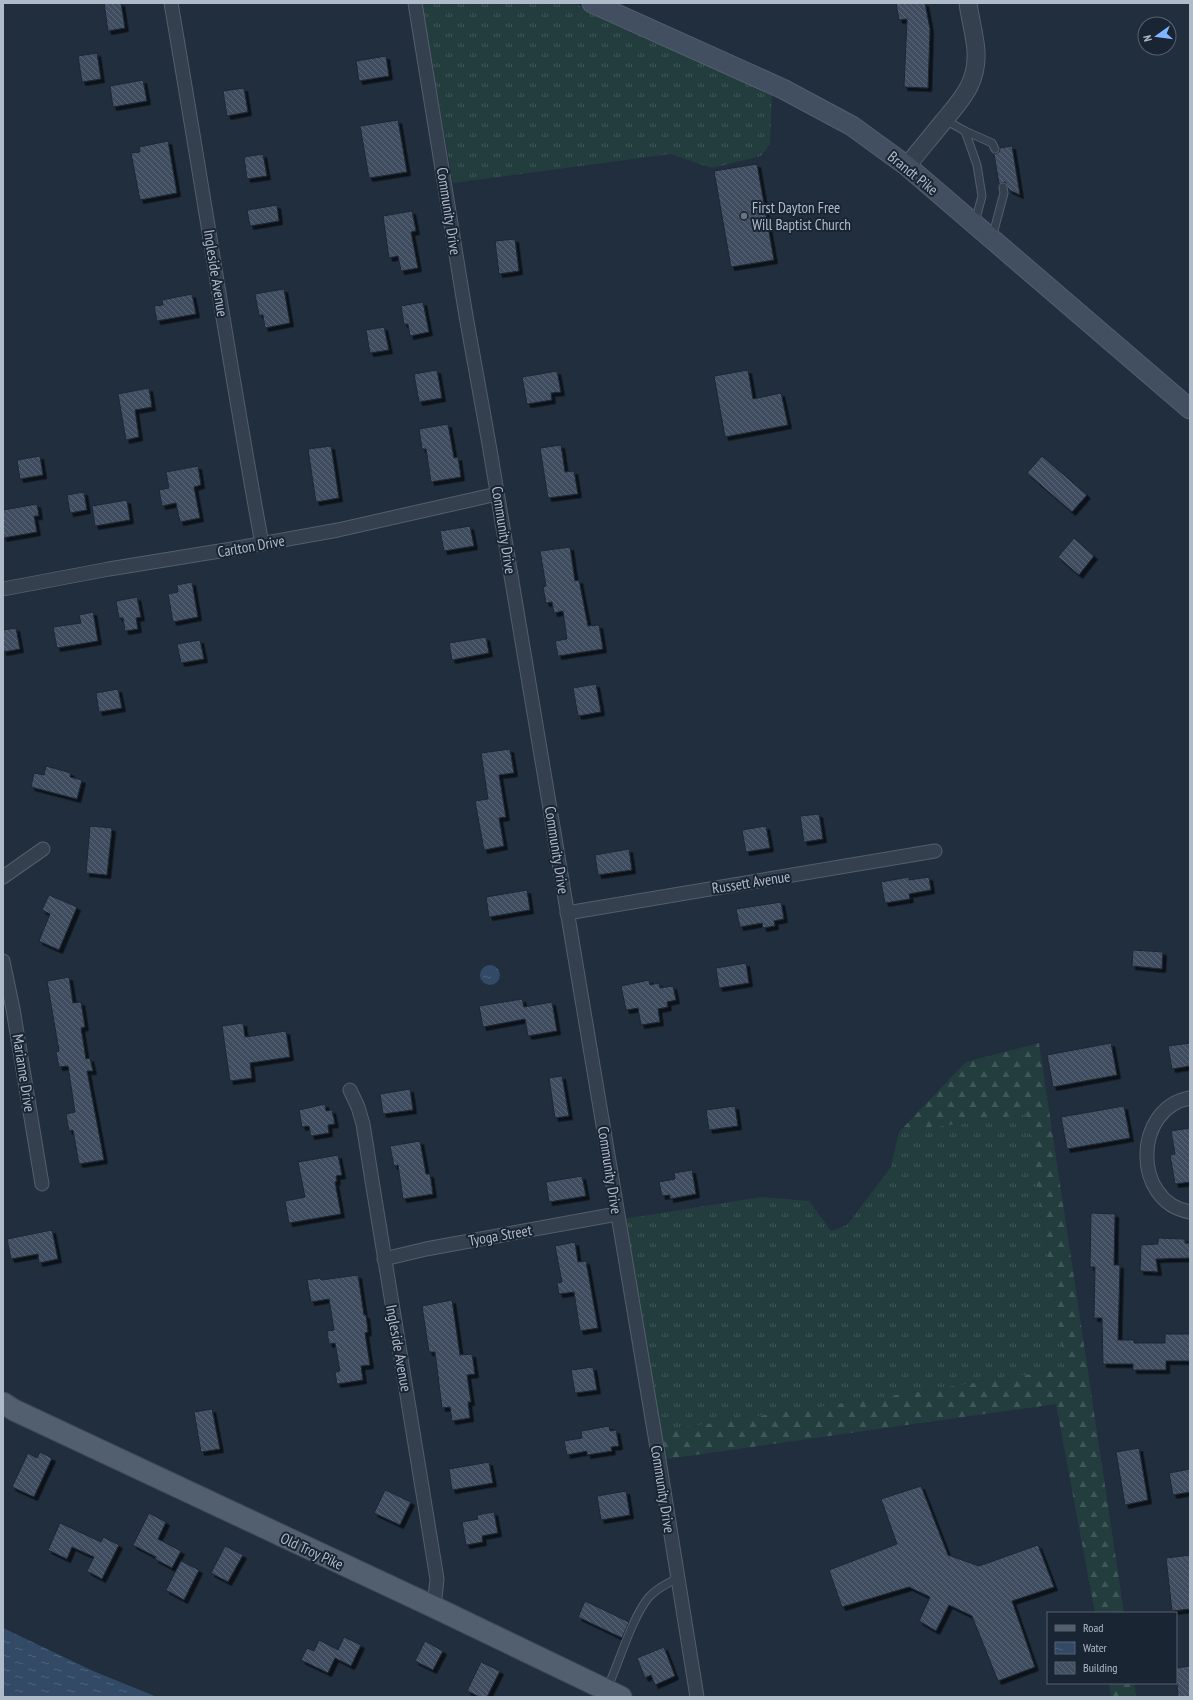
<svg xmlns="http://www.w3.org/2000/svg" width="1193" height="1700" font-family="'PT Sans Narrow',sans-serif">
	<defs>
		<pattern id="grass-tufts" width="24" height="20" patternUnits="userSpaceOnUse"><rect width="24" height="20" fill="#233d3f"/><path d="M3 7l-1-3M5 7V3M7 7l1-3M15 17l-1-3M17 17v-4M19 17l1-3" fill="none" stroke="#405759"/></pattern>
		<pattern id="forest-firs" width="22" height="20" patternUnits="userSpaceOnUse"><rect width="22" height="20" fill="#233d3f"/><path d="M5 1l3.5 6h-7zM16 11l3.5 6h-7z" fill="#405759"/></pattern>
		<pattern id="water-ripples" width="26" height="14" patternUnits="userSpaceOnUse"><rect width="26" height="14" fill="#334a67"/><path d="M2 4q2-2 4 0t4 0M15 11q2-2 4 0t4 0" fill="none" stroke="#4e627b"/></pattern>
		<pattern id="building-back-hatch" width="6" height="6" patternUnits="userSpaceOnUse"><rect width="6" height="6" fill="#3f4e60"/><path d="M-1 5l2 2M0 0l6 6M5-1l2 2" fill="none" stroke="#586675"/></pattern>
		<filter id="shadow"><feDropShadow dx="3.5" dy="3.5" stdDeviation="0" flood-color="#0009"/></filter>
	</defs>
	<rect width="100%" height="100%" fill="#212e3e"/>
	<g fill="url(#grass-tufts)">
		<polygon points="422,3 573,3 772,91 770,144 761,156 712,168 670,154 453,183"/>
		<polygon points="1026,1114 1065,1369 654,1432 618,1220 761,1197 809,1201 831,1231 847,1225 891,1167 899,1132"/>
	</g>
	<g fill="url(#forest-firs)">
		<polygon points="1039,1043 1124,1613 1095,1613 1056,1404 659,1460 654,1432 1065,1369 1026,1114 899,1132 966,1062"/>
		<polygon points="1109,1683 1134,1683 1136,1697 1111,1697"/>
	</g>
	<g fill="url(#water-ripples)">
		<circle cx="490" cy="975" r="10"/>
		<polygon points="3,1628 93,1671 157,1697 3,1697"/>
	</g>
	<g fill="url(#building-back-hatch)" stroke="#1c2735" filter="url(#shadow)">
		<polygon points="104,3 121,3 125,28 108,31"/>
		<polygon points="896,3 925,3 930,29 928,88 904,87 907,19 899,20"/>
		<polygon points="97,53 101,79 82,82 78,56"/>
		<polygon points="386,56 389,76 359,81 356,61"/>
		<polygon points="143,80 147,101 113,107 110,86"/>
		<polygon points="244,88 248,112 227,116 223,91"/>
		<polygon points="398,120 407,172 369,178 360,126"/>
		<polygon points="168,141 177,193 140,200 131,153 140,152 139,147"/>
		<polygon points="1012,146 1020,195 1009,190 1005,182 999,184 994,154 999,152 1000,148"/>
		<polygon points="263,154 267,176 247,179 244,157"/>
		<polygon points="757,164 774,260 731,267 714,171"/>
		<polygon points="277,205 279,221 250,226 247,210"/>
		<polygon points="412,211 416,231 411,232 418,268 401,271 398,256 389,258 383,216"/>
		<polygon points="515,239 519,271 499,274 495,241"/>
		<polygon points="284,289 290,323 265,328 263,315 259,315 255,294"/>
		<polygon points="192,294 196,314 157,321 154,306 163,305 162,300"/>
		<polygon points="423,302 429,332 410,336 408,324 404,324 401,306"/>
		<polygon points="384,327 389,350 370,353 366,330"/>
		<polygon points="437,370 442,398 419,402 414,374"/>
		<polygon points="748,370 753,399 781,393 788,425 725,437 714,376"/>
		<polygon points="557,371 561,392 551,393 552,400 527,404 522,377"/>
		<polygon points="149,388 152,407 135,410 139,437 126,440 118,394"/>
		<polygon points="448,424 454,458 458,457 461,477 431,482 426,449 422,449 419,429"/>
		<polygon points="561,445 565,472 574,471 578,494 548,498 540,448"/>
		<polygon points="331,446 339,498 316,502 308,449"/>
		<polygon points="40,456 43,475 20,479 17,460"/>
		<polygon points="1042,456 1087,495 1072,512 1027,473"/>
		<polygon points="198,466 201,485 194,487 200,518 180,522 176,503 162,506 159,490 169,488 166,472"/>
		<polygon points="84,492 87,510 70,513 67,495"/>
		<polygon points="127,500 130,520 95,526 92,506"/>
		<polygon points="37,504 39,516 34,516 37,532 3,538 3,510"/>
		<polygon points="470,526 474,546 444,551 440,531"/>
		<polygon points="1074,538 1094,556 1079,575 1058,557"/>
		<polygon points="570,547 575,581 579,580 588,626 599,625 603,649 558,656 555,641 567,639 563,611 554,613 552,602 546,603 543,587 546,586 540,551"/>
		<polygon points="192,582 198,617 173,622 168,594 178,592 177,585"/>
		<polygon points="137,597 141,617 136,618 138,629 125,631 123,618 119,618 116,601"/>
		<polygon points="93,612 98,641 57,648 53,627 81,623 79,615"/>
		<polygon points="16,628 20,649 3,652 3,630"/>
		<polygon points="486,637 489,653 452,660 449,643"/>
		<polygon points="200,640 204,659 181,663 177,644"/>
		<polygon points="596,684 601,712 578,716 573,688"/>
		<polygon points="118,689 122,708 99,712 96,693"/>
		<polygon points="510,749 514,773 499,775 506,817 499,818 504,846 484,850 475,801 488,799 481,753"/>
		<polygon points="46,766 71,773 70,777 82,780 77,799 31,787 34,773 44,775"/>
		<polygon points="819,814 823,839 804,842 800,816"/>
		<polygon points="90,826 112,828 107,875 86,873"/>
		<polygon points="766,826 770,848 746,852 742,830"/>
		<polygon points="629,849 632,870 598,875 595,855"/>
		<polygon points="909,877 909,880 929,877 931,890 909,894 910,899 885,903 881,882"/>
		<polygon points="527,890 530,910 489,917 486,897"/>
		<polygon points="49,895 77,907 59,950 39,941 50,914 42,910"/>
		<polygon points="781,902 784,919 774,921 775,926 763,928 762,923 740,927 736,909"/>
		<polygon points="1133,950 1163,952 1162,969 1132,966"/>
		<polygon points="746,963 749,983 719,988 716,968"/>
		<polygon points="69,977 73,1003 81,1002 85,1027 81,1028 86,1059 90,1058 93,1071 87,1071 104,1160 79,1164 73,1130 69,1131 66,1114 75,1112 68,1066 59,1067 56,1052 59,1051 47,981"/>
		<polygon points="649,980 650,985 659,983 660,988 673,986 676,1000 667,1002 668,1007 658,1009 660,1022 641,1025 638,1008 626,1010 621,986"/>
		<polygon points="522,999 524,1007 552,1002 557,1031 528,1036 525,1019 483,1027 479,1006"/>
		<polygon points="243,1023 245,1037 286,1031 290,1057 250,1063 252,1078 230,1081 222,1026"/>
		<polygon points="1111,1043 1117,1075 1053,1087 1047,1055"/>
		<polygon points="1190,1043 1190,1066 1172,1069 1168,1046"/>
		<polygon points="562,1076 569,1116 555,1118 549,1078"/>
		<polygon points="410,1089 413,1110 383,1114 380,1094"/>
		<polygon points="325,1104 326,1111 332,1110 335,1124 328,1125 329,1133 311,1136 309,1126 302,1127 299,1110"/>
		<polygon points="735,1106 738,1126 709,1130 706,1110"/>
		<polygon points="1124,1106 1130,1138 1067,1149 1061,1117"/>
		<polygon points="1190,1128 1190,1182 1175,1184 1170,1155 1175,1154 1171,1131"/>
		<polygon points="420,1141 426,1174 430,1174 433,1194 403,1199 398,1165 394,1166 390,1146"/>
		<polygon points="338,1155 342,1175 336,1176 337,1181 335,1182 341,1214 289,1223 285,1201 305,1197 298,1162"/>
		<polygon points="692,1170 696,1194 670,1199 670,1195 662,1196 659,1182 675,1179 674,1173"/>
		<polygon points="582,1176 586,1196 549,1202 546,1182"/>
		<polygon points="1091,1213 1115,1214 1114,1265 1120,1265 1118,1340 1134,1340 1134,1343 1165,1343 1165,1334 1190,1334 1190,1361 1166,1361 1166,1370 1133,1370 1133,1364 1103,1364 1102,1318 1094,1318 1095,1267 1090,1267"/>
		<polygon points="52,1230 58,1259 39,1263 38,1254 11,1259 7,1239"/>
		<polygon points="1158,1238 1185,1239 1185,1243 1190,1243 1190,1258 1156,1259 1158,1272 1140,1271 1141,1245 1158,1244"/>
		<polygon points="575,1242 578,1262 586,1261 598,1328 580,1331 574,1292 559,1294 557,1283 562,1282 555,1246"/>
		<polygon points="358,1275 364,1315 366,1315 368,1332 365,1333 370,1365 361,1366 363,1380 337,1384 335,1372 340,1371 335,1343 329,1344 327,1331 334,1330 329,1299 311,1302 307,1280 320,1278 321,1280"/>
		<polygon points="452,1300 460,1355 472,1354 475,1374 467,1375 471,1402 468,1402 470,1418 452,1421 450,1407 442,1408 435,1352 429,1352 422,1306"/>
		<polygon points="593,1367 597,1390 575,1393 571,1370"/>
		<polygon points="212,1409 220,1449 201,1452 194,1412"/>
		<polygon points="609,1426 610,1431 616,1430 619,1446 611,1447 612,1451 587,1455 587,1451 567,1455 564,1441 582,1438 581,1431"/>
		<polygon points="1139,1448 1148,1500 1125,1505 1116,1452"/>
		<polygon points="40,1452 52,1458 34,1497 12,1487 28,1453 37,1458"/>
		<polygon points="489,1462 493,1483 452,1490 449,1469"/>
		<polygon points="1190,1469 1190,1492 1173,1495 1169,1473"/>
		<polygon points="921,1486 948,1555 979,1566 1038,1545 1054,1587 1012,1601 1035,1667 998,1681 972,1616 949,1605 936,1631 919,1621 930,1597 909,1587 842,1607 829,1570 897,1544 881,1499"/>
		<polygon points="385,1490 411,1502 400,1525 374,1513"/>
		<polygon points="626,1491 630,1515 601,1520 597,1496"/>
		<polygon points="494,1512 498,1533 482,1536 483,1542 466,1545 462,1522 478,1519 477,1515"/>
		<polygon points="149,1513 166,1522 158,1539 181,1551 172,1568 155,1559 156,1557 133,1545"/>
		<polygon points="60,1523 101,1542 103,1537 119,1545 102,1579 87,1571 94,1557 72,1547 67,1559 48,1550"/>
		<polygon points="225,1546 243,1555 228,1582 211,1573"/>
		<polygon points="1190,1555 1190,1609 1172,1611 1166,1558"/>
		<polygon points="181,1561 199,1570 184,1600 166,1590"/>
		<polygon points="585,1601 629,1622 622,1638 578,1617"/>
		<polygon points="344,1637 361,1645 351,1666 335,1658 328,1673 301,1660 307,1648 314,1651 319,1640 338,1650"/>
		<polygon points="425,1641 443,1651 433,1670 415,1661"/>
		<polygon points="664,1647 675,1676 655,1685 651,1675 645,1678 637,1658"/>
		<polygon points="481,1662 500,1671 487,1697 480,1697 467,1691"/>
		<polygon points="1190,1666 1190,1697 1178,1697 1176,1668"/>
	</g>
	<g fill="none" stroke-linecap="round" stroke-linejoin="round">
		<defs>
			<g id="service">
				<polyline points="945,120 965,131 992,143 995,149"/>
				<polyline points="965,131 977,165 982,196 975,222"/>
				<polyline points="992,238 1004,193 1003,187"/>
				<path d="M607,1689C619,1663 632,1617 649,1597C657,1588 668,1583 678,1578"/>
			</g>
			<g id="minor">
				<path d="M171,3C202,183 229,364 262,544"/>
				<polyline points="415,3 466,316 489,444 659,1460 697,1697"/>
				<polyline points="3,589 109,569 232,549 338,530 497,494"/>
				<polyline points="3,877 43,849"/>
				<polyline points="567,913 935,851"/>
				<polyline points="3,961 13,1009 42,1184"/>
				<path d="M350,1090L358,1107L363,1124C387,1276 412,1428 437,1579L434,1607"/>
				<path d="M1190,1098C1133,1108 1132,1202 1190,1212"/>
				<polyline points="384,1259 426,1249 617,1214"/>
			</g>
			<path id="tertiary" d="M907,166C918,152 930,138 942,123C960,101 978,84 976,51C975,35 970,19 968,3"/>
			<polyline id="secondary" points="592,3 783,89 852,126 907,166 1190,409"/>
			<polyline id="primary" points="3,1403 14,1410 434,1607 621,1697"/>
		</defs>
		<use href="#service" stroke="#535e6c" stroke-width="9"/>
		<use href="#minor" stroke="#535e6c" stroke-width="15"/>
		<use href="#tertiary" stroke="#535e6c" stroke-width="19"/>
		<use href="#secondary" stroke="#535e6c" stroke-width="21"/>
		<use href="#primary" stroke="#3e4957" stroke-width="23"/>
		<use href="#service" stroke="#35404e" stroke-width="7"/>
		<use href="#minor" stroke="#35404e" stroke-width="13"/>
		<use href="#tertiary" stroke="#35404e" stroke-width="17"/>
		<use href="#secondary" stroke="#424f61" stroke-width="19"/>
		<use href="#primary" stroke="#525f6e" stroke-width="21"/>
	</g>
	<circle fill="#6b7280" stroke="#1a2533" stroke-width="1.5" cx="744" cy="216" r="4"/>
	<g text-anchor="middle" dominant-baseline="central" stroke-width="4" stroke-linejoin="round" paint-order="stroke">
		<g font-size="15" fill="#b0bbc9" stroke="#1a2533">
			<text transform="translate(913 173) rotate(39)">Brandt Pike</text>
			<text transform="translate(449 211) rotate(81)">Community Drive</text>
			<text transform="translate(216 273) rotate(81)">Ingleside Avenue</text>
			<text transform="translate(504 530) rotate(81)">Community Drive</text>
			<text transform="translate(251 546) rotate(-10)">Carlton Drive</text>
			<text transform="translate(557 850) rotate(81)">Community Drive</text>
			<text transform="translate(751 882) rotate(-9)">Russett Avenue</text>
			<text transform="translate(24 1073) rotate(81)">Marianne Drive</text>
			<text transform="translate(610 1170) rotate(81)">Community Drive</text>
			<text transform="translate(500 1235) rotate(-10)">Tyoga Street</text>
			<text transform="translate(399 1348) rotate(80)">Ingleside Avenue</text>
			<text transform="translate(663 1489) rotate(81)">Community Drive</text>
			<text transform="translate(312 1551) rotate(25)">Old Troy Pike</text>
		</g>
		<g font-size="15" fill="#b0bbc9" stroke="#1a2533" text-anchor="start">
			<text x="752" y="207">First Dayton Free<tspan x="752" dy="17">Will Baptist Church</tspan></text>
		</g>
	</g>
	<rect width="1193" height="1700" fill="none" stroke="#b0bbc9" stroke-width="8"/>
	<rect x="1047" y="1612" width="130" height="72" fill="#1a2533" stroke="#56616f"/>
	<rect x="1055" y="1625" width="20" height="6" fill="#525f6e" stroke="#56616f"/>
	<text x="1083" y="1632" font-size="12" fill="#b0bbc9">Road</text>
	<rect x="1055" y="1642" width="20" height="12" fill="url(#water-ripples)" stroke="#56616f"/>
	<text x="1083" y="1652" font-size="12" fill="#b0bbc9">Water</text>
	<rect x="1055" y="1662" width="20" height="12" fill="url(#building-back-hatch)" stroke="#56616f"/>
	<text x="1083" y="1672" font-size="12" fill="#b0bbc9">Building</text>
	<g transform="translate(1157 36) rotate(256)"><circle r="19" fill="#1a2533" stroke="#56616f"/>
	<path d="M0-3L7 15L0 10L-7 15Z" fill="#80b5ff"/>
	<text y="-6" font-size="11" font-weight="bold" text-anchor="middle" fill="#b0bbc9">N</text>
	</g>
</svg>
